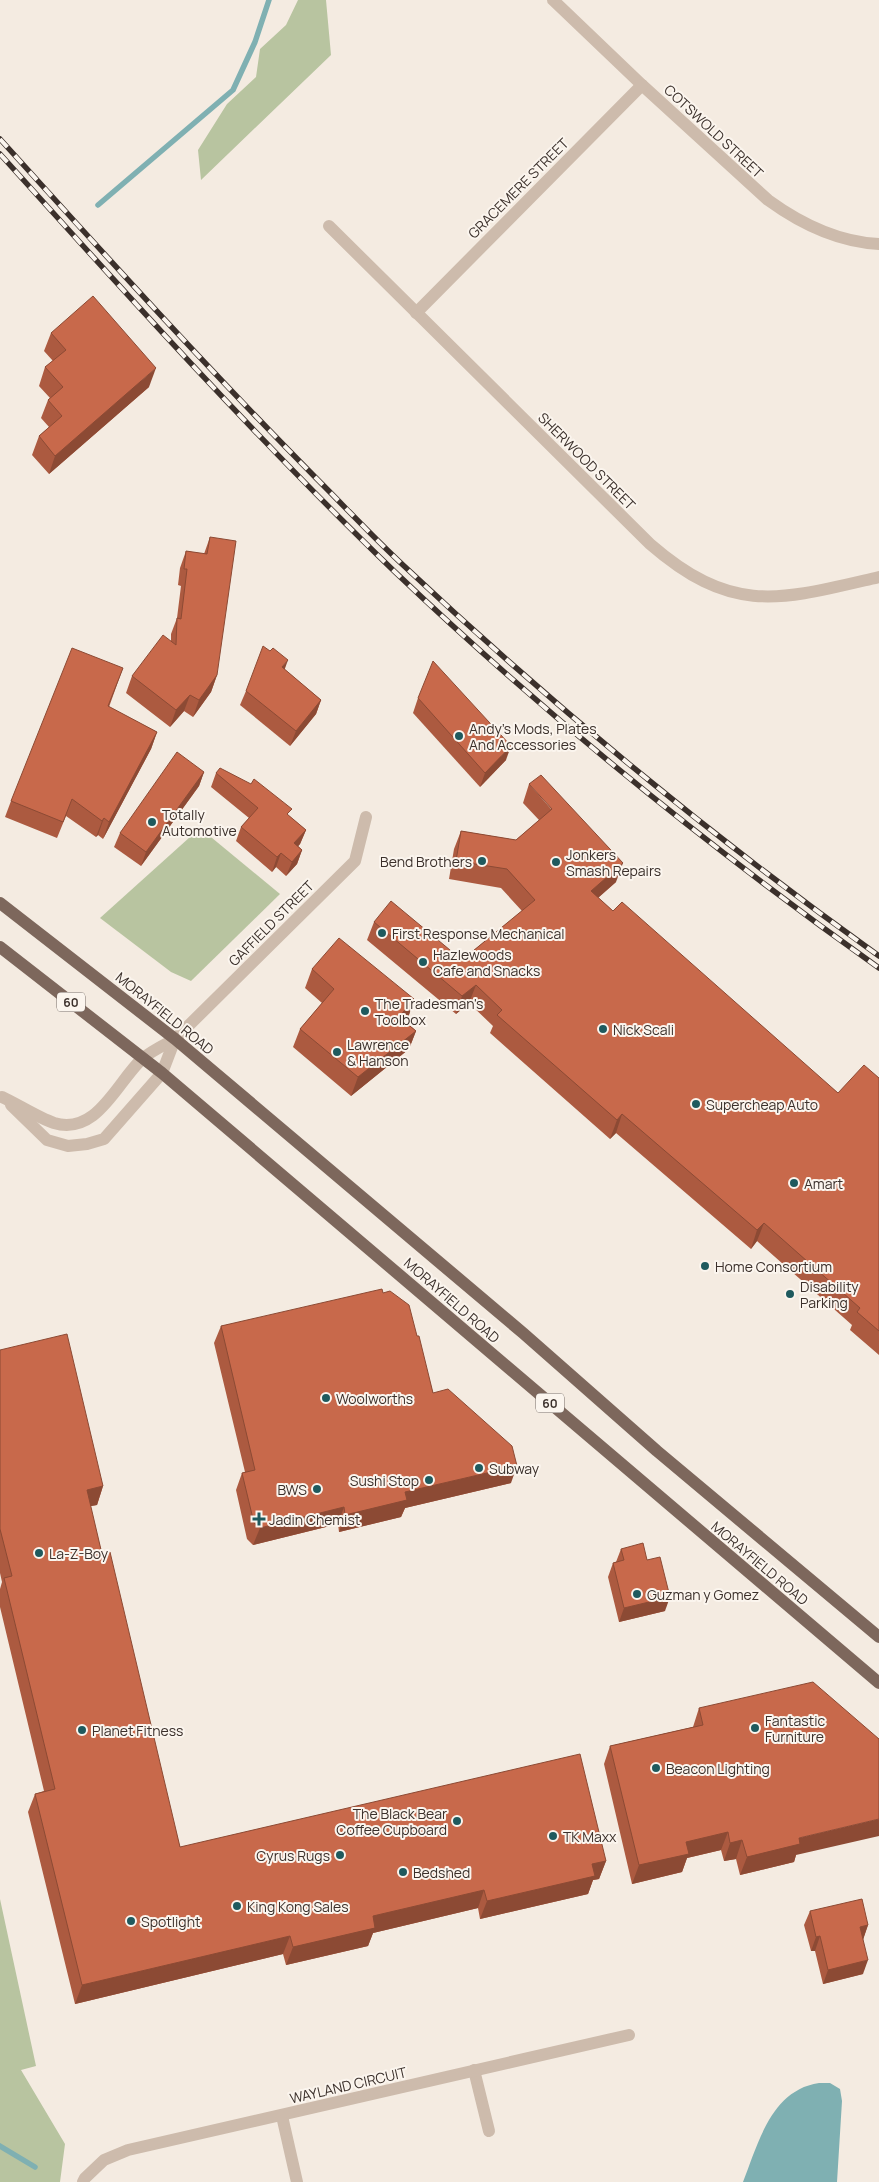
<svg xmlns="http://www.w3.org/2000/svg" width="879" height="2182" font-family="Manrope,sans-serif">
	<rect width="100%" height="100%" fill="#f4ebe1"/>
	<g fill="#b8c4a0">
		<polygon points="298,0 326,0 331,55 201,180 198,150 227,104 256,77 260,49 286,25"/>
		<polygon points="200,828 280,894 191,981 171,972 100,918"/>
		<polygon points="0,1899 36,2066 21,2070 65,2144 60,2182 0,2182"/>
	</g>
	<path fill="#7fb0b2" d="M819,2083H830L840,2089L842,2101L837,2182H743C758,2144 771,2090 819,2083Z"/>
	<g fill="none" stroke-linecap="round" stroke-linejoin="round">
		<g stroke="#7fb0b2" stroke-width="5.5">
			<polyline points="98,205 233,90 255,42 269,0"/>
			<polyline points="0,2146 35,2167"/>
		</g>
		<g stroke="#cdbbac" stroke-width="12">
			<path d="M553,0L642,85L768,200C801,224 837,242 879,244"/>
			<path d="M329,226L650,544C733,616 780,600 879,577"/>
			<polyline points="416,313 642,85"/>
			<path d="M2,1097C17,1104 39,1118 54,1123C97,1136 117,1082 142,1059C151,1051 164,1045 175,1039L355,861L366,817"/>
			<polyline points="11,1105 47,1140 68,1146 87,1144 104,1139 162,1073 175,1039"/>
			<polyline points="474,2070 489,2131"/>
			<polyline points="282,2116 297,2182"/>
			<polyline points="83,2182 85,2178 104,2160 128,2150 629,2035"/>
		</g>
		<g stroke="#7d675c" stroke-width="12">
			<polyline points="0,903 175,1039 523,1333 657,1451 879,1637"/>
			<polyline points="0,947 162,1073 879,1683"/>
		</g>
		<defs>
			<g id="rail">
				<path d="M0,139C104,254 208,369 317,479C346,508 373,537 403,565C553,706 711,836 879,956"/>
				<path d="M0,154C128,296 256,438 394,571C545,715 709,847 879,968"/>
			</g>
		</defs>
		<use href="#rail" stroke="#3b302b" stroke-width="5.5"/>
		<use href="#rail" stroke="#fbf5ee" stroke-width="4" stroke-dasharray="11" stroke-linecap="butt"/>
	</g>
	<g fill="#ac5a40">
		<polygon points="51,333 149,387 49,474 32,455 39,436 49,427 41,418 48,400 50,398 39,386 45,367 53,361 44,351"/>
		<polygon points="210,537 217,675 211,692 193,717 184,711 170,727 126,693 132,676 171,641 171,634 177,618 181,586 178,585 180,568 186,551 204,554"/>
		<polygon points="123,668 109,707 157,732 151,749 103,839 98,835 96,837 66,816 57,838 5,817 11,801"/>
		<polygon points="285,670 321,700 316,714 290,746 240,705 246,691"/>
		<polygon points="418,698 506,760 480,787 413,713"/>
		<polygon points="204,772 199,786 141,866 114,847 120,833"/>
		<polygon points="216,773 289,816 306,830 300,844 298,846 302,850 297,864 286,876 276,867 272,872 236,841 241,827 249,818 211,787"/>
		<polygon points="529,784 616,882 598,898 613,911 838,1093 879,1078 879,1355 850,1330 852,1325 757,1241 751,1249 616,1133 610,1139 490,1033 493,1026 469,1003 456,1014 367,940 374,922 462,960 522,911 501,888 449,879 454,849 461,831 516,840 539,820 523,803"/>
		<polygon points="312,969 414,999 408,1018 405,1021 416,1031 409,1049 351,1096 293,1047 300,1029 322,1003 305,988"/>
		<polygon points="383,1293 417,1336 433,1393 511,1483 405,1508 401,1517 339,1532 338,1524 253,1545 247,1539 236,1490 242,1473 245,1472 214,1343 221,1326"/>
		<polygon points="0,1350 103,1486 97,1505 90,1506 102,1554 180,1847 606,1861 599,1879 593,1880 588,1894 480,1919 478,1908 373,1933 368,1946 286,1965 283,1954 75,2004 28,1812 35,1794 44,1791 0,1607 0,1589 2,1582 0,1573"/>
		<polygon points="621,1549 647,1560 665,1611 619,1622 608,1577 613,1563 616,1562"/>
		<polygon points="699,1708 796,1855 794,1862 740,1875 736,1859 724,1861 721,1850 687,1858 682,1872 632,1884 604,1764 610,1746 693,1727"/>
		<polygon points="810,1911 868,1925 863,1939 863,1974 823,1984 815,1951 811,1951 804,1925"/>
	</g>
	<g fill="#8c4a34">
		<polygon points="156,368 149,387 49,474 55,456"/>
		<polygon points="288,660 283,674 282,667"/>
		<polygon points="217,675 211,692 193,717 199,700"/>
		<polygon points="190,695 184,711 170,727 176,710"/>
		<polygon points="321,700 316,714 290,746 296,731"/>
		<polygon points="157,732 151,749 103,839 109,822"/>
		<polygon points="511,746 506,760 480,787 485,773"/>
		<polygon points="204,772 199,786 141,866 146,852"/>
		<polygon points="104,818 98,835 96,837 102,821"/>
		<polygon points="306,830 300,844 289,857 294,843"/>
		<polygon points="302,850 297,864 286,876 292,862"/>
		<polygon points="281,853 276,867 272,872 277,857"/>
		<polygon points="623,863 616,882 584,910 591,891"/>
		<polygon points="476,985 469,1003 456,1014 462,996"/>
		<polygon points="414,999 408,1018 393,1035 399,1017"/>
		<polygon points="416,1031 409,1049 351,1096 358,1077"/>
		<polygon points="622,1114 616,1133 610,1139 617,1120"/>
		<polygon points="764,1223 757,1241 751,1249 757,1230"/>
		<polygon points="517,1466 511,1483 405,1508 401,1517 339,1532 345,1515 405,1492"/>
		<polygon points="103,1486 97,1505 80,1508 87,1490"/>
		<polygon points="344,1507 338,1524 253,1545 260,1528"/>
		<polygon points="670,1597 665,1611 619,1622 624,1608"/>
		<polygon points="879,1819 879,1836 796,1855 794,1862 740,1875 747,1857 799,1838"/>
		<polygon points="728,1832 721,1850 687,1858 682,1872 632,1884 639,1865 686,1842"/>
		<polygon points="742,1840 736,1859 724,1861 730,1843"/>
		<polygon points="606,1861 599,1879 593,1880 588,1894 480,1919 487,1901 592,1864"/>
		<polygon points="484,1890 478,1908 373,1933 368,1946 286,1965 293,1947 373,1916"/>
		<polygon points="868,1925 863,1940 860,1927"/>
		<polygon points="290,1936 283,1954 75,2004 82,1985"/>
		<polygon points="820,1936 815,1951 811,1951 816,1937"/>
		<polygon points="868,1960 863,1974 823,1984 828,1970"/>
	</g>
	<g fill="#c8694b" stroke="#8c4a34">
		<polygon points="93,296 156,368 55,456 39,436 62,416 48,400 63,387 45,367 66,350 51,333"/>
		<polygon points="210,537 236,541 217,675 199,700 190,695 176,710 132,676 163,635 176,645 177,618 181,619 187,569 184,569 186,551 207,554"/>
		<polygon points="263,646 270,651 273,648 288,660 282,667 321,700 296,731 246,691"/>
		<polygon points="72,648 123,668 108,706 157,732 109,822 104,818 102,821 72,799 63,822 11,801"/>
		<polygon points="433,661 511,746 485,773 418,698"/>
		<polygon points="177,752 204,772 146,852 120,833"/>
		<polygon points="220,768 251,784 254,779 292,809 287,814 306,830 294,843 302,850 292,862 281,853 277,857 241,827 258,808 216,773"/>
		<polygon points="541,775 623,863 591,891 613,911 622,902 838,1093 864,1065 879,1078 879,1331 857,1312 860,1308 764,1223 757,1230 622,1114 617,1120 497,1015 502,1010 476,985 462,996 374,922 391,901 462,960 535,900 507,869 456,861 461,831 516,840 552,809 529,784"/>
		<polygon points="339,938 414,999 399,1017 416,1031 358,1077 300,1029 334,989 312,969"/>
		<polygon points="382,1289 383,1293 390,1291 409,1305 417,1336 419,1336 433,1393 448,1389 512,1446 517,1466 405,1492 407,1500 345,1515 344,1507 260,1528 254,1523 242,1473 255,1470 221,1326"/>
		<polygon points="67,1334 103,1486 87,1490 102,1554 110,1552 180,1847 580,1754 606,1861 592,1864 595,1876 487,1901 484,1890 373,1916 375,1928 293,1947 290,1936 82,1985 35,1794 55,1789 4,1578 12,1576 0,1529 0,1350"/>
		<polygon points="643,1543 647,1560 660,1557 670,1597 624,1608 613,1563 624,1560 621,1549"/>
		<polygon points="813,1682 879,1739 879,1819 799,1838 800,1844 747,1857 742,1840 730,1843 728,1832 686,1842 689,1854 639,1865 610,1746 703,1725 699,1708"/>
		<polygon points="862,1899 868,1925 860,1927 868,1960 828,1970 820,1936 816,1937 810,1911"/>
	</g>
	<g fill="#1f5a5e" stroke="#fbf5ee" stroke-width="2">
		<circle cx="459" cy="736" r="5"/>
		<circle cx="152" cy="822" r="5"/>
		<circle cx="482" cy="861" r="5"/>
		<circle cx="556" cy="862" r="5"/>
		<circle cx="382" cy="933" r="5"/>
		<circle cx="423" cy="962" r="5"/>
		<circle cx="365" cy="1011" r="5"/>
		<circle cx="603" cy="1029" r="5"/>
		<circle cx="337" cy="1052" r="5"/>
		<circle cx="696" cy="1104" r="5"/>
		<circle cx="794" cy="1183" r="5"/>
		<circle cx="705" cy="1266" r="5"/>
		<circle cx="790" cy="1294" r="5"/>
		<circle cx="326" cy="1398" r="5"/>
		<circle cx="479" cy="1468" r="5"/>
		<circle cx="429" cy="1480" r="5"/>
		<circle cx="317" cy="1489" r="5"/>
		<path d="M256.5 1511.5h5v5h5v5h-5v5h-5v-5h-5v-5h5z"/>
		<circle cx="39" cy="1553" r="5"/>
		<circle cx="637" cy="1594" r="5"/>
		<circle cx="755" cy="1728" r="5"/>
		<circle cx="82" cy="1730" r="5"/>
		<circle cx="656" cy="1768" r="5"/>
		<circle cx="457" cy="1821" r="5"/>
		<circle cx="553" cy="1836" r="5"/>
		<circle cx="340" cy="1855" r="5"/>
		<circle cx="403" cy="1872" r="5"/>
		<circle cx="237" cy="1906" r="5"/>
		<circle cx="131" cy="1921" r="5"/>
	</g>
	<g text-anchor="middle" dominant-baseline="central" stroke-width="4" stroke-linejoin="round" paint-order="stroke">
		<g fill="#fbf5ee" stroke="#756b66" stroke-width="1">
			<rect x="57" y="992.5" width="28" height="19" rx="4"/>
			<rect x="536" y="1393.5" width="28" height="19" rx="4"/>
		</g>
		<g font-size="12" font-weight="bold" fill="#3b302b">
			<text x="71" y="1002">60</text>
			<text x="550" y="1403">60</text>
		</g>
		<g font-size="14" fill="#3b302b" stroke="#fbf5ee">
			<text transform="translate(714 131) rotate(43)">COTSWOLD STREET</text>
			<text transform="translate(518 188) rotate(-45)">GRACEMERE STREET</text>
			<text transform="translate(587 461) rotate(45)">SHERWOOD STREET</text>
			<text transform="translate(271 923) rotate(-45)">GAFFIELD STREET</text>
			<text transform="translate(165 1013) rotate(39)">MORAYFIELD ROAD</text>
			<text transform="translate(452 1300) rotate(41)">MORAYFIELD ROAD</text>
			<text transform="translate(760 1563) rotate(40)">MORAYFIELD ROAD</text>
			<text transform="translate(348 2085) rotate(-13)">WAYLAND CIRCUIT</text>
		</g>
		<g font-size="14" fill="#3b302b" stroke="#fbf5ee" text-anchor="start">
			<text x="469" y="728">Andy's Mods, Plates<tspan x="469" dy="16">And Accessories</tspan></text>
			<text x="162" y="814">Totally<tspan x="162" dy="16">Automotive</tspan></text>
			<text x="566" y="854">Jonkers<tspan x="566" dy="16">Smash Repairs</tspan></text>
			<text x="472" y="861" text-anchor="end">Bend Brothers</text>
			<text x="392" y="933">First Response Mechanical</text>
			<text x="433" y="954">Hazlewoods<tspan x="433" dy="16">Cafe and Snacks</tspan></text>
			<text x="375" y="1003">The Tradesman's<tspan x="375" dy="16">Toolbox</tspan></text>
			<text x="613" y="1029">Nick Scali</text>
			<text x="347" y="1044">Lawrence<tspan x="347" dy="16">&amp; Hanson</tspan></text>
			<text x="706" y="1104">Supercheap Auto</text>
			<text x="804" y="1183">Amart</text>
			<text x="715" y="1266">Home Consortium</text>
			<text x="800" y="1286">Disability<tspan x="800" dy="16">Parking</tspan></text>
			<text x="336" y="1398">Woolworths</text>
			<text x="489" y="1468">Subway</text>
			<text x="419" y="1480" text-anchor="end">Sushi Stop</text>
			<text x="307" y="1489" text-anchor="end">BWS</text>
			<text x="269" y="1519">Jadin Chemist</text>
			<text x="49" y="1553">La-Z-Boy</text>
			<text x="647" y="1594">Guzman y Gomez</text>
			<text x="765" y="1720">Fantastic<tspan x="765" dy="16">Furniture</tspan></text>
			<text x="92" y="1730">Planet Fitness</text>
			<text x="666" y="1768">Beacon Lighting</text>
			<text x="447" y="1813" text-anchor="end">The Black Bear<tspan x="447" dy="16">Coffee Cupboard</tspan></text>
			<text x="563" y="1836">TK Maxx</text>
			<text x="330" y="1855" text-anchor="end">Cyrus Rugs</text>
			<text x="413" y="1872">Bedshed</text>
			<text x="247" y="1906">King Kong Sales</text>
			<text x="141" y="1921">Spotlight</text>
		</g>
	</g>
</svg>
